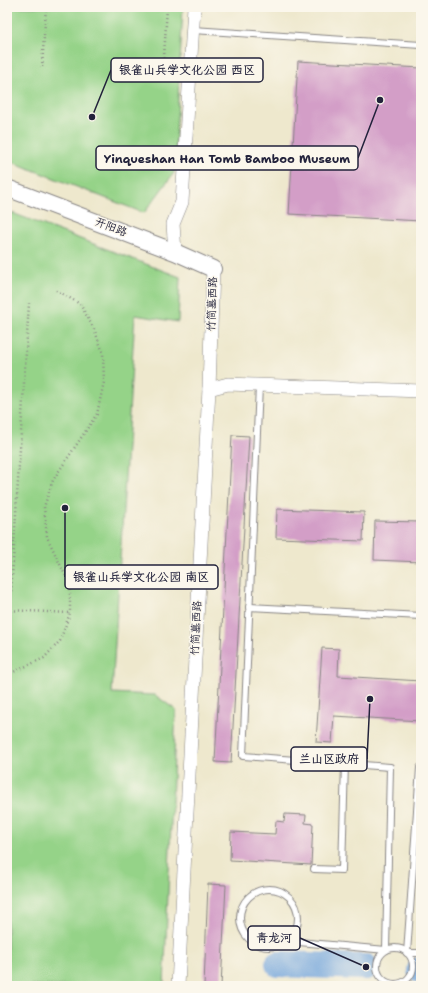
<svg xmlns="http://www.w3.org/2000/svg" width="428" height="993" font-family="'Shantell Sans','LXGW WenKai TC',sans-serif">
	<rect width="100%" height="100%" fill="#fbf7ec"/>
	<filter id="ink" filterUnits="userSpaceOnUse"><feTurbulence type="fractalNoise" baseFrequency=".025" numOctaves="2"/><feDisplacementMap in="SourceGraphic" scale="8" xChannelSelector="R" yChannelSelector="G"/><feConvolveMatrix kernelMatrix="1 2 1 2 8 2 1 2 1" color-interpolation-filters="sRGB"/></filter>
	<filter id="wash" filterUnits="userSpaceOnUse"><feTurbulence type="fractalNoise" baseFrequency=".012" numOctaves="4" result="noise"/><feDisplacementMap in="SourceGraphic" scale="16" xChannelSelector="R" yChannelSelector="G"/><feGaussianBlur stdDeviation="0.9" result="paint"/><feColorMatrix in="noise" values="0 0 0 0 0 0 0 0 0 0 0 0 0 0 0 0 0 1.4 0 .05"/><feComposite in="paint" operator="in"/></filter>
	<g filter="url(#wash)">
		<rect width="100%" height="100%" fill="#eee8cd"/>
		<g fill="#95d388" stroke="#5c7a62">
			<polygon points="7,7 183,7 174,173 144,213 7,160"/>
			<polygon points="7,211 180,277 178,322 135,315 112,693 155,695 176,710 164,986 7,986"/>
		</g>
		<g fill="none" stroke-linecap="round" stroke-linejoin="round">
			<g stroke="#6ea2da" stroke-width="26">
				<polyline points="278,964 366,967"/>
				<polyline points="420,970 421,970"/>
			</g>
		</g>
		<g id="blocks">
			<g fill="#d39ec7">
				<polygon points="298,61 421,68 421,221 289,214"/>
				<polygon points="232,435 249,436 231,763 215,762"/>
				<polygon points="277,509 364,512 363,541 276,538"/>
				<polygon points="375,521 421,522 421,562 374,560"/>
				<polygon points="322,648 339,649 338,676 421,681 421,721 334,716 332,743 316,742"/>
				<polygon points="285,814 306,815 305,823 313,824 311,865 230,860 231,832 275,834 276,821 284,822"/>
				<polygon points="208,884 226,885 221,986 204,986"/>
			</g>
		</g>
	</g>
	<g filter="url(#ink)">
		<use href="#blocks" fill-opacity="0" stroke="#888584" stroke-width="1"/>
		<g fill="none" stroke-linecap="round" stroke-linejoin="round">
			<defs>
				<g id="service">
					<polyline points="193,30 421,45"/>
					<polyline points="259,386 243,756 390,767 386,950 288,941"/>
					<polyline points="249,607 421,616"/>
					<polyline points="421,768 420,768 407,953 421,953"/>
					<polyline points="314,869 342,870 345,763"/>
					<circle cx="269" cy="918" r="29"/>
					<circle cx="395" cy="966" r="18"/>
				</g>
				<g id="minor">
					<polyline points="175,252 173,224 182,202 194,7"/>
					<polyline points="209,389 228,384 421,391"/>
					<polyline points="178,986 209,389 213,269"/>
				</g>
				<polyline id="tertiary" points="7,188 175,252 213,269"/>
			</defs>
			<use href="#service" stroke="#888584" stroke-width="8"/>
			<use href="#minor" stroke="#888584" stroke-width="14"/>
			<use href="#tertiary" stroke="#888584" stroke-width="18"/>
			<g stroke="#888584" stroke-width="2.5" stroke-dasharray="1 3" stroke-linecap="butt">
				<polyline points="42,67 46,7"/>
				<polyline points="163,74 167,7"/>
				<polyline points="7,610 70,613"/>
				<polyline points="7,675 44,658 60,641 70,613 70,585 47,537 44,507 53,480 97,414 104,382 103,352 94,329 80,304 56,290"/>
				<polyline points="7,675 10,610 29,303"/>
			</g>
			<use href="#service" stroke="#fff" stroke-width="6"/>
			<use href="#minor" stroke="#fff" stroke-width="13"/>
			<use href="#tertiary" stroke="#fff" stroke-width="16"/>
		</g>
	</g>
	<g text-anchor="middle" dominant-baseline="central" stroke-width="3" stroke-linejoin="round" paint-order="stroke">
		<g font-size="11" fill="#22223b" stroke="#fbf7ec">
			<text transform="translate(111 227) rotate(21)">开阳路</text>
			<text transform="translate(212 304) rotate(-88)">竹简墓西路</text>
			<text transform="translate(196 628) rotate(-87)">竹简墓西路</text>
		</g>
	</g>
	<path fill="none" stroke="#22223b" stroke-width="1.5" d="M92 117L111 70M380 100L358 158M65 508L65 577M370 699L367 759M366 967L300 938"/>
	<g fill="#22223b" stroke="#fbf7ec" stroke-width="1.5">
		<circle cx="92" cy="117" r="4"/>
		<circle cx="380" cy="100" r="4"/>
		<circle cx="65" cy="508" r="4"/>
		<circle cx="370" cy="699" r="4"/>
		<circle cx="366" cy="967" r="4"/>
	</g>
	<g fill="#fbf7ec" stroke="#22223b" stroke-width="1.5">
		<rect x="111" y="58" width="152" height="24" rx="4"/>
		<rect x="96" y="146" width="262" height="24" rx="4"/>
		<rect x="65" y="565" width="153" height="24" rx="4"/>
		<rect x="291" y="747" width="76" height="24" rx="4"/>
		<rect x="248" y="926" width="52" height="24" rx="4"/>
	</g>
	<g font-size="12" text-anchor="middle" font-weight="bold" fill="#22223b">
		<text x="187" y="74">银雀山兵学文化公园 西区</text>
		<text x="227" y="163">Yinqueshan Han Tomb Bamboo Museum</text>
		<text x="141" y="581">银雀山兵学文化公园 南区</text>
		<text x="329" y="763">兰山区政府</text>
		<text x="274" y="942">青龙河</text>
	</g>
	<rect width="428" height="993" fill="none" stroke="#fbf7ec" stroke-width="24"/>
</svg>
